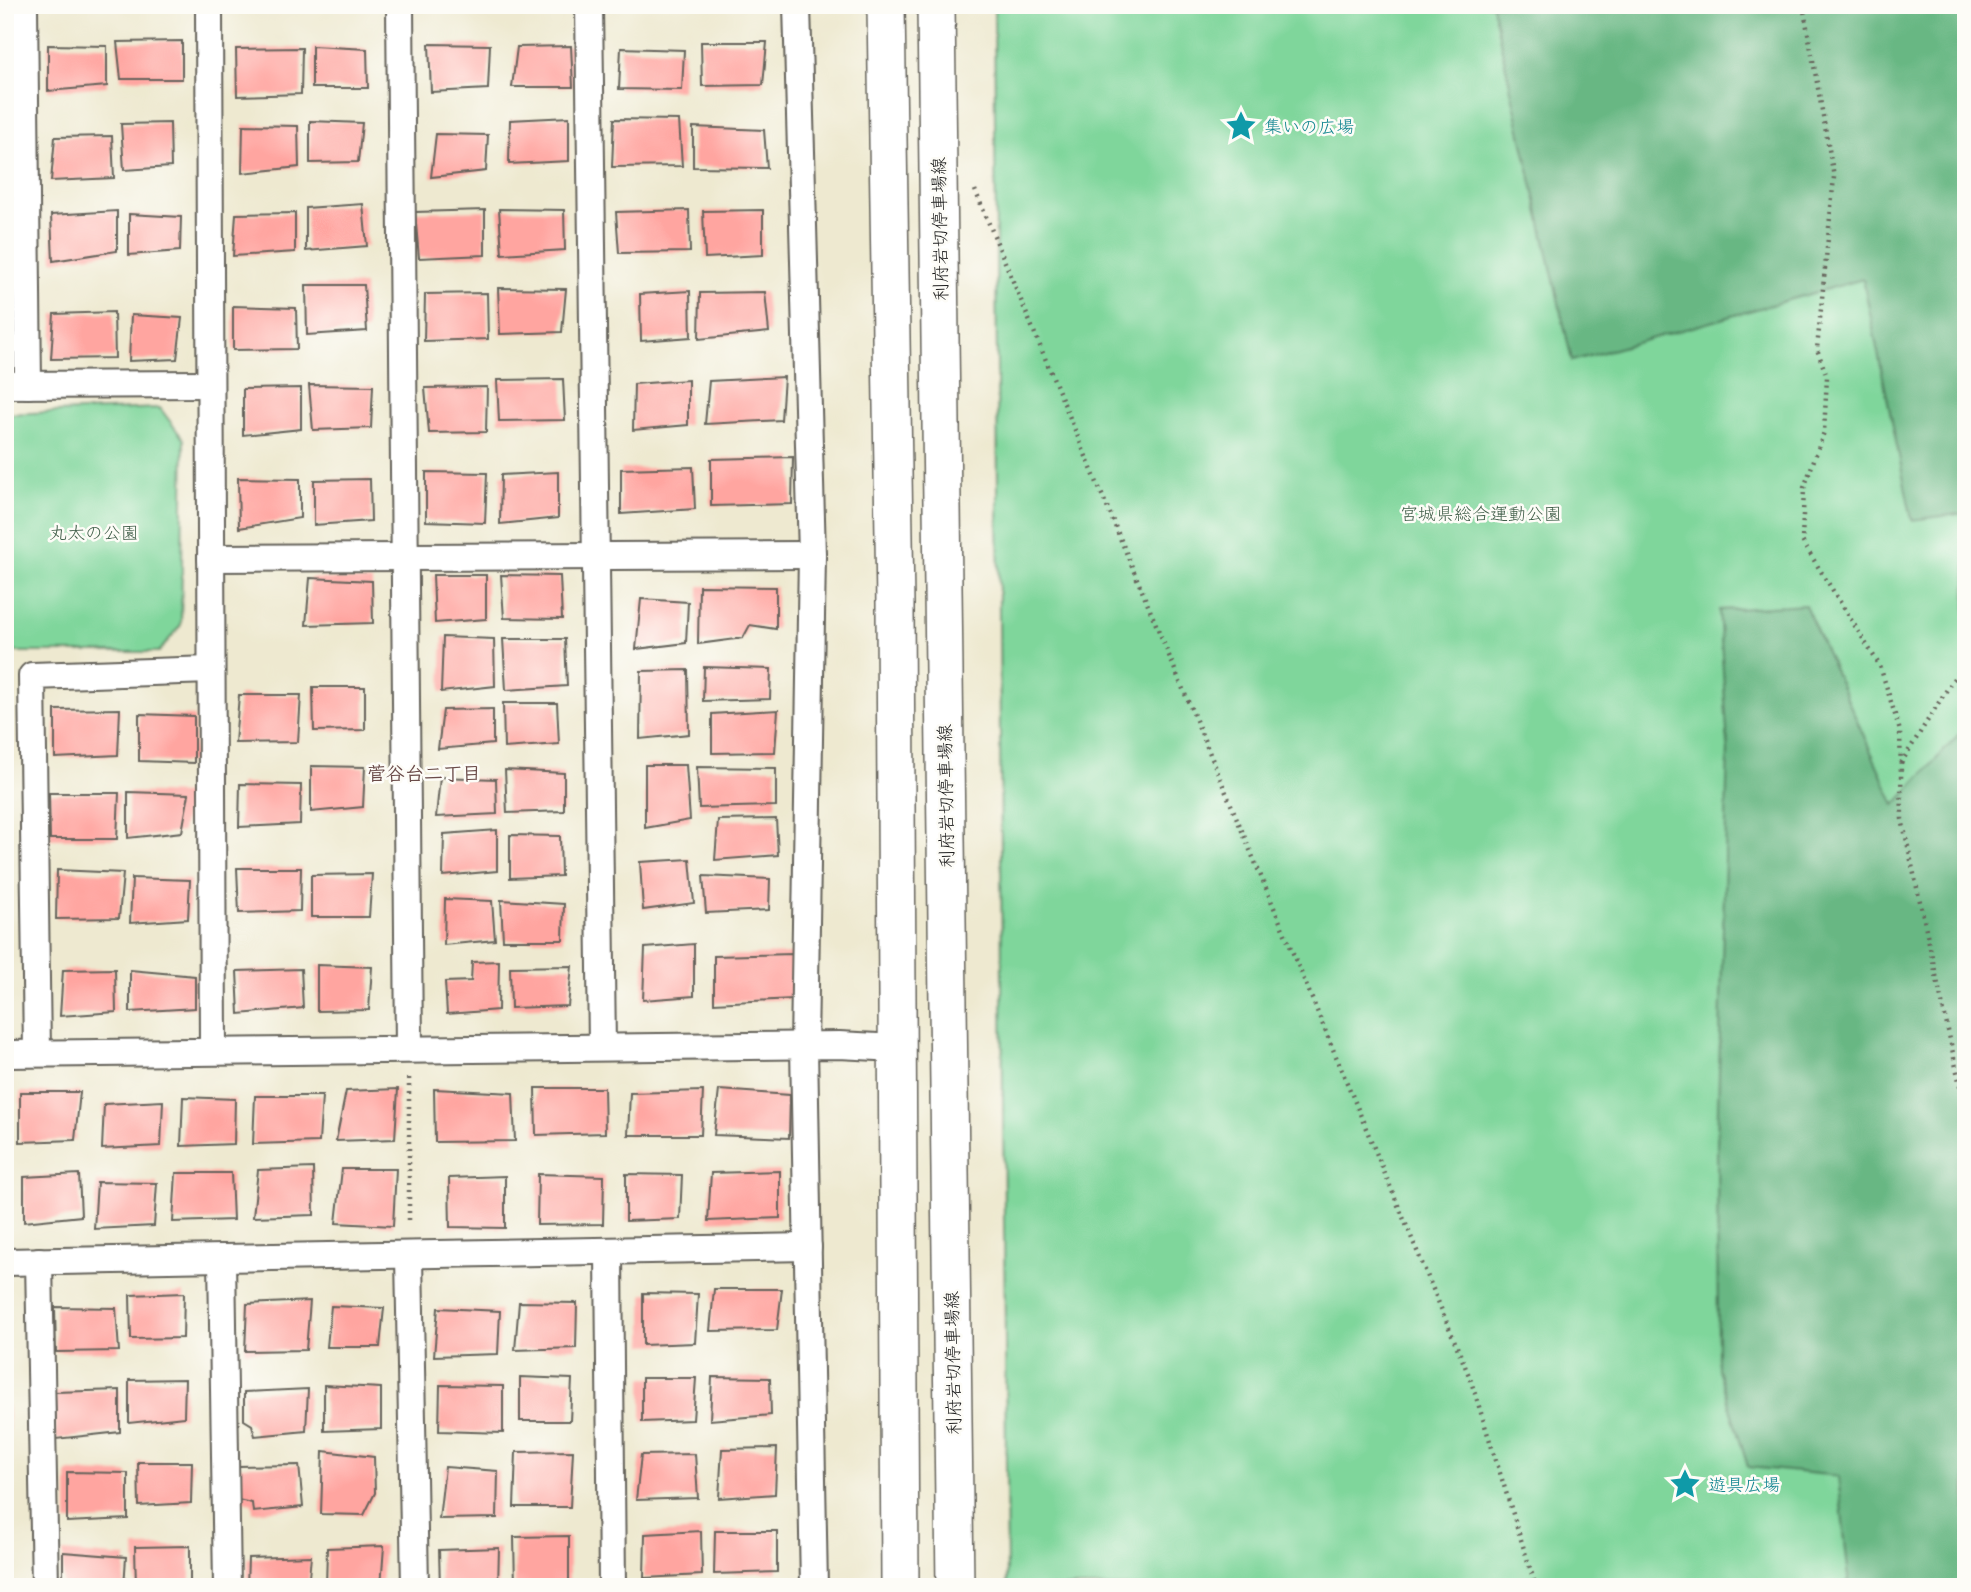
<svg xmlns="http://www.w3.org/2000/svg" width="1971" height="1592" font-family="Mali,'Klee One',sans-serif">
	<rect width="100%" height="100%" fill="#fdfcf7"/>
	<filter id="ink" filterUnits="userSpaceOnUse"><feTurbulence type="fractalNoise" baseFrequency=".0143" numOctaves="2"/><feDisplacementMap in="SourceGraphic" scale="14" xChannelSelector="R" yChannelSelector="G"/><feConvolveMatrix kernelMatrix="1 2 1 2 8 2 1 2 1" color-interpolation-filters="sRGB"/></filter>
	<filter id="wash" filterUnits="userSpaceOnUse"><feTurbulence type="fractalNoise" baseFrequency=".00686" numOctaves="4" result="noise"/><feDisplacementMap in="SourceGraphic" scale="28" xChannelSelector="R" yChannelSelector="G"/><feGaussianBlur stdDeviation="1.57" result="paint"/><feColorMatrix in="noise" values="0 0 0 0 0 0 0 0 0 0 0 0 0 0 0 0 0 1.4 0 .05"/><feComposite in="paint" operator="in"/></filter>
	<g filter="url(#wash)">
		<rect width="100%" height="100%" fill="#eee9d0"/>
		<g fill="#7fd69b" stroke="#4e795c" stroke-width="2">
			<polygon points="994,5 1966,5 1966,1587 1007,1587"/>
			<polygon points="160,408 184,440 181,625 159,652 5,652 5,414"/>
		</g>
		<g fill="#67b783" stroke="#426a50" stroke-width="2">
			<polygon points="1492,5 1966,5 1966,513 1912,520 1863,279 1572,361"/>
			<polygon points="1805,605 1895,805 1966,726 1966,1587 1842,1587 1849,1579 1838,1476 1748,1467 1718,1369 1717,1144 1728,747 1719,610"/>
		</g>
		<g id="blocks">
			<g fill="#ffa5a0">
				<polygon points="182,41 182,79 121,79 117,42"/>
				<polygon points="701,42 767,42 763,85 702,86"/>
				<polygon points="429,44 490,45 488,89 431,92"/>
				<polygon points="48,45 107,46 107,86 48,91"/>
				<polygon points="312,46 367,49 368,88 312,88"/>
				<polygon points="571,46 573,87 512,87 517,47"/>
				<polygon points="302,48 301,94 237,96 236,49"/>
				<polygon points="621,48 684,50 682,90 619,89"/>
				<polygon points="569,117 569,161 509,164 510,120"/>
				<polygon points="614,119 679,120 682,166 612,167"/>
				<polygon points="310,121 362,123 358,162 310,163"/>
				<polygon points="170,123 171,167 124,170 121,124"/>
				<polygon points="243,125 298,126 299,167 242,173"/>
				<polygon points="693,127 764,130 767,168 693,167"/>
				<polygon points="436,134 488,135 486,171 431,177"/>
				<polygon points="112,136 114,178 51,181 55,137"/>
				<polygon points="363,204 367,246 306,251 306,208"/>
				<polygon points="499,209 564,210 565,250 502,254"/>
				<polygon points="485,210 485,255 419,258 415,212"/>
				<polygon points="689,210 690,252 619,253 616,212"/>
				<polygon points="763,210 763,255 705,258 703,211"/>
				<polygon points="117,211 117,251 53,261 51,215"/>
				<polygon points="295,213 295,252 233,256 236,214"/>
				<polygon points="129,214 181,217 180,251 129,255"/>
				<polygon points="306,285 364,285 367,331 307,335"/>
				<polygon points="498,288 566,289 562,332 500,334"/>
				<polygon points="690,291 691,337 641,341 640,294"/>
				<polygon points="765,292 769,332 699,339 700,293"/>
				<polygon points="487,293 488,339 424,341 425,294"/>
				<polygon points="233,306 296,308 297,349 233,350"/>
				<polygon points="114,312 115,358 51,359 54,314"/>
				<polygon points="131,315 182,318 177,359 129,361"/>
				<polygon points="784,377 781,420 705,424 709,381"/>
				<polygon points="563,379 565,420 499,421 497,380"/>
				<polygon points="688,380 688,425 633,430 634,384"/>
				<polygon points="309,385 373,386 371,428 313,430"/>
				<polygon points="487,387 486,432 429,433 425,388"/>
				<polygon points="301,388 301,429 243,435 243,389"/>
				<polygon points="793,457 792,504 711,506 711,459"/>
				<polygon points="693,467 695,509 621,514 621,469"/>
				<polygon points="426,472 487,473 485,523 426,521"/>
				<polygon points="558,472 558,518 500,524 501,475"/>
				<polygon points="238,478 300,479 300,518 239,528"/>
				<polygon points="370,479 371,521 314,525 314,480"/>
				<polygon points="433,575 486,575 486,619 435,623"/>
				<polygon points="501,575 560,576 562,619 504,618"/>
				<polygon points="310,578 372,581 373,623 306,625"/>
				<polygon points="699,586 776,587 776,629 750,625 743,638 698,644"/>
				<polygon points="641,599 688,602 686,643 636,649"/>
				<polygon points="443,637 494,639 495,686 441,692"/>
				<polygon points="503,639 565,639 567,686 506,690"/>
				<polygon points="704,667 771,669 770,699 703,701"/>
				<polygon points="688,670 689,734 640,739 641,671"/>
				<polygon points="313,687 365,687 365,730 314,731"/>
				<polygon points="239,695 301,695 298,742 235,743"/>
				<polygon points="503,703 557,703 559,744 504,748"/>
				<polygon points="120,709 118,755 55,758 55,710"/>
				<polygon points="493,709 493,744 438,749 443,710"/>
				<polygon points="778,710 775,752 712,753 712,714"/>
				<polygon points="139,714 194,716 194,763 139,761"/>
				<polygon points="645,765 686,765 690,820 645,828"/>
				<polygon points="311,766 365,767 363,807 311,812"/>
				<polygon points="697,767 776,768 776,806 699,808"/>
				<polygon points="505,770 564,773 564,811 507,813"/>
				<polygon points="440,777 496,779 497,814 436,817"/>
				<polygon points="240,784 301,785 300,824 239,827"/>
				<polygon points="128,792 189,794 182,832 128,838"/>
				<polygon points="49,793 119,793 117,839 50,839"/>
				<polygon points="776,819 778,855 715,860 718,820"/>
				<polygon points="497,830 497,871 443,876 444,834"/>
				<polygon points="510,835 560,836 561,876 510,878"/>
				<polygon points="690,859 694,903 643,910 640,862"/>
				<polygon points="237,868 301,868 300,911 239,913"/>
				<polygon points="57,870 123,873 119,918 56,919"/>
				<polygon points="372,874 369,917 311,917 311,875"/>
				<polygon points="703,876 770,879 769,910 706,913"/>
				<polygon points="132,878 190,880 188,919 130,923"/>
				<polygon points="445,899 492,901 495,940 444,945"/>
				<polygon points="501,900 564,904 563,940 503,940"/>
				<polygon points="694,944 694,996 643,1000 645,948"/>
				<polygon points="793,954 793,999 714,1003 714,956"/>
				<polygon points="499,961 498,1010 447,1014 445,982 471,981 472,962"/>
				<polygon points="317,965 372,967 369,1010 317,1011"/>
				<polygon points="572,966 568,1006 511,1008 510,967"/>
				<polygon points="115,969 116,1012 60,1016 63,970"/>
				<polygon points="301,969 303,1008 239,1014 237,971"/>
				<polygon points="130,970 195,976 195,1008 130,1012"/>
				<polygon points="535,1088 604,1088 605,1133 536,1135"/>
				<polygon points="398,1089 395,1139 336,1141 346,1091"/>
				<polygon points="434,1089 513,1093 515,1141 435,1142"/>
				<polygon points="719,1090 790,1095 789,1138 714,1135"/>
				<polygon points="703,1091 701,1135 628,1135 630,1093"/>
				<polygon points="20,1092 80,1092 75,1140 20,1142"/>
				<polygon points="255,1096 322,1096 319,1142 253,1144"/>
				<polygon points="183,1097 235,1099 234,1144 181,1146"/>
				<polygon points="163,1101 161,1146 102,1149 104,1104"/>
				<polygon points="313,1168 314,1215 253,1217 258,1170"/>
				<polygon points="342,1169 396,1169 393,1226 336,1223"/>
				<polygon points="780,1171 780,1218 708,1221 711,1173"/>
				<polygon points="176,1173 231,1173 233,1220 173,1222"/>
				<polygon points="79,1174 81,1216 24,1222 24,1177"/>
				<polygon points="538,1174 604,1176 603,1224 537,1225"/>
				<polygon points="626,1174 682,1175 680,1219 626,1221"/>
				<polygon points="505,1176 505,1228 450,1227 449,1178"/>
				<polygon points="97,1182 157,1183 154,1226 94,1229"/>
				<polygon points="714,1289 782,1289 777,1330 710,1331"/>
				<polygon points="184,1293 183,1338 131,1339 130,1295"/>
				<polygon points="643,1293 698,1294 695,1343 643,1345"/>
				<polygon points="310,1301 306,1350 245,1351 247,1304"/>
				<polygon points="519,1302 577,1303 576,1348 515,1350"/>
				<polygon points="331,1306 384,1308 380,1347 327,1347"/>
				<polygon points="55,1307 116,1308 119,1351 56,1352"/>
				<polygon points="438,1308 500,1311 498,1354 434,1356"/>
				<polygon points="520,1377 572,1379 570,1421 520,1421"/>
				<polygon points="712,1377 770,1378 771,1415 710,1420"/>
				<polygon points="642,1378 696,1378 693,1420 642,1422"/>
				<polygon points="185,1379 184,1417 129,1423 129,1380"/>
				<polygon points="324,1385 381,1388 381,1429 324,1431"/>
				<polygon points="440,1385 503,1386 503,1433 439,1431"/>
				<polygon points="308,1389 306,1431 255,1436 252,1425 244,1420 244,1392"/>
				<polygon points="120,1390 120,1432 56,1439 55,1392"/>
				<polygon points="5,1403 8,1407 9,1431 5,1431"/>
				<polygon points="777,1448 775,1494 719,1498 722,1449"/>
				<polygon points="323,1451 374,1457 375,1493 364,1515 321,1514"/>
				<polygon points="573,1451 570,1507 514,1507 516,1452"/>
				<polygon points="695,1454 698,1498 636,1500 641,1455"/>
				<polygon points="138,1462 192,1462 191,1503 139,1506"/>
				<polygon points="299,1465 303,1507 253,1512 252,1503 238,1500 238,1466"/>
				<polygon points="445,1467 498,1471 497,1518 439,1519"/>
				<polygon points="67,1472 128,1473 128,1519 67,1522"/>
				<polygon points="701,1531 702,1575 644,1578 645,1534"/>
				<polygon points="715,1531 777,1531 777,1572 714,1574"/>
				<polygon points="569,1536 569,1587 515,1587 514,1537"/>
				<polygon points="190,1546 190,1584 136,1587 135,1547"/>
				<polygon points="384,1546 381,1587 326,1587 327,1548"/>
				<polygon points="499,1548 498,1587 440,1587 439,1550"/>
				<polygon points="63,1552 126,1557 124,1587 63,1587"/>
				<polygon points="311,1556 308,1587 247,1587 248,1558"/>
			</g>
		</g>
	</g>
	<g filter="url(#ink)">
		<use href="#blocks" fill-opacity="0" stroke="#66645b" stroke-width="2"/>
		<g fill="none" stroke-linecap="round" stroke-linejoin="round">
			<defs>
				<g id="minor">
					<polyline points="24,5 28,385"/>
					<polyline points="209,5 213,1051"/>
					<polyline points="400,5 409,1049"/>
					<polyline points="589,5 602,1047"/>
					<polyline points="797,5 812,555 804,1047 814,1587"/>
					<polyline points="5,385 210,384"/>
					<polyline points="211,558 812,555"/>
					<polyline points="37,1053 32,676 211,670"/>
					<polyline points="5,1054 839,1045 897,1048"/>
					<polyline points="609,1252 612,1587"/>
					<polyline points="409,1256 415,1587"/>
					<polyline points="222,1258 227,1587"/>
					<polyline points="39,1261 45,1587"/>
					<polyline points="5,1262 808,1247"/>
				</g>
				<g id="secondary">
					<polyline points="886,5 895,604 900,1587"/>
					<polyline points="936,5 955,1587"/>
				</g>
			</defs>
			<use href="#minor" stroke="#66645b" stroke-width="30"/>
			<use href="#secondary" stroke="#66645b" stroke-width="40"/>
			<g stroke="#66645b" stroke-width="4.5" stroke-dasharray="2 5" stroke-linecap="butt">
				<polyline points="1803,5 1834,177 1817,349 1827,377 1824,432 1804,488 1802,541 1880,666 1900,731 1902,819 1966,1113"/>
				<polyline points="975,190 1470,1378 1536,1587"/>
				<polyline points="1901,763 1961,667 1966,666"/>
				<polyline points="409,1078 409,1223"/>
			</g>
			<use href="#minor" stroke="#fff" stroke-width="26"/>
			<use href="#secondary" stroke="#fff" stroke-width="37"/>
		</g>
	</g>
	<defs>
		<symbol id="sight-bare" viewBox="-9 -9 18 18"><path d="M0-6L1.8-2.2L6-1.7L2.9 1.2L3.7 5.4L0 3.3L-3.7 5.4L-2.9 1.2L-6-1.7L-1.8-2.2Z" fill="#0f9aa8" stroke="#fdfcf7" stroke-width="2.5" paint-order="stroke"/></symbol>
	</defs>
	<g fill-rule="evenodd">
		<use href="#sight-bare" x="1219" y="104" width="44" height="44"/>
		<use href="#sight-bare" x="1663" y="1462" width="44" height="44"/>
	</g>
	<g text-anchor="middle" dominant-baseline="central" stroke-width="5" stroke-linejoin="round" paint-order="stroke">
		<g font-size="18" fill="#0d838f" stroke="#fdfcf7" text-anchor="start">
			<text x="1264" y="126">集いの広場</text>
			<text x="1708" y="1484">遊具広場</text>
		</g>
		<g font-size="18" fill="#1c1c1c" stroke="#fdfcf7">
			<text transform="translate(939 229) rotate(-91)">利府岩切停車場線</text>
			<text transform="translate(945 796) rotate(-91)">利府岩切停車場線</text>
			<text transform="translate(952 1363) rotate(-91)">利府岩切停車場線</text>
		</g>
		<g font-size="18" fill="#3f5d48" stroke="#fdfcf7">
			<text x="1481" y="513">宮城県総合運動公園</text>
			<text x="94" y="532">丸太の公園</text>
		</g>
		<g font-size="19" font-weight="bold" fill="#6b4c4a" stroke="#fdfcf7">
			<text x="424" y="772">菅谷台二丁目</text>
		</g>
	</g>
	<rect width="1971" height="1592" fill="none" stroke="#fdfcf7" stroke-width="28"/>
</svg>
